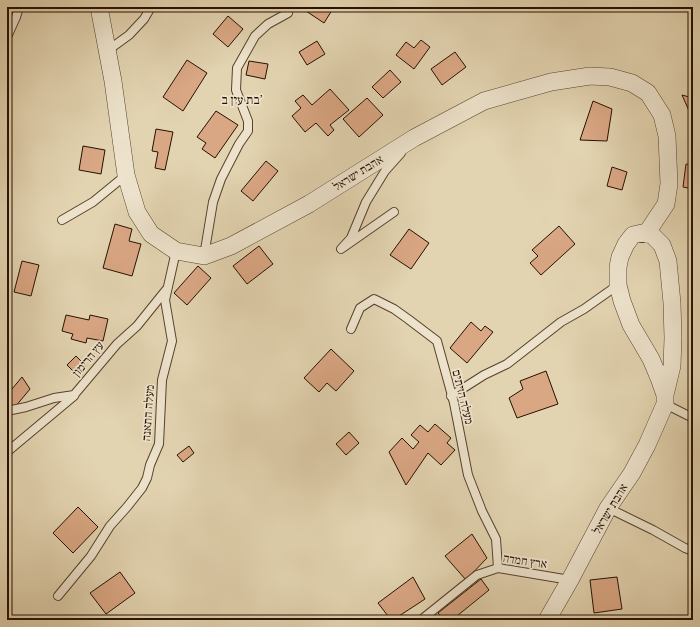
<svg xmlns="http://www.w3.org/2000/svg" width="700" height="627" font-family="'IM FELL French Canon','Frank Ruhl Libre',serif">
	<rect width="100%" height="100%" fill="#e3d4b1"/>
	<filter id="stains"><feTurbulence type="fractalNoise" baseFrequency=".005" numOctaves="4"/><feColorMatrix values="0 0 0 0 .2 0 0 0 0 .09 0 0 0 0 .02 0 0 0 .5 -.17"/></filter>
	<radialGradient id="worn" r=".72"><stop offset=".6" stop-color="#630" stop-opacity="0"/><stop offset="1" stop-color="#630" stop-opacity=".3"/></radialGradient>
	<g fill="#daa784" stroke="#261000">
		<polygon points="300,7 334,7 324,23"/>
		<polygon points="228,16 243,29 228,47 213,34"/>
		<polygon points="421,40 430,47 414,69 396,55 406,42 414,48"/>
		<polygon points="317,41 325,54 307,65 299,52"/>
		<polygon points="455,52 466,67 442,85 431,69"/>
		<polygon points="187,60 207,73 183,111 163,97"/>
		<polygon points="249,61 268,64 265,79 246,75"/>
		<polygon points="390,70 401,82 383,98 372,87"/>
		<polygon points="330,89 349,110 330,125 334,130 328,136 316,123 305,132 292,116 301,108 295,101 303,95 312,105"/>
		<polygon points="682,95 693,98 693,120"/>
		<polygon points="367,98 383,115 359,137 343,119"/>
		<polygon points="593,101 612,109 607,141 580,140"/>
		<polygon points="216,111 238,125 215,158 202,149 206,143 197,137"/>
		<polygon points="156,129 173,132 165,170 155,168 158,152 152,151"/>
		<polygon points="83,146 105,150 101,174 79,170"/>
		<polygon points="266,161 278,171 253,201 241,191"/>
		<polygon points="686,164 693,165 693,189 683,187"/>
		<polygon points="612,167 627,172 622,190 607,186"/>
		<polygon points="115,224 132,229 129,241 141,244 132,276 103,268"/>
		<polygon points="559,226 575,244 541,275 530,263 538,256 532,250"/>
		<polygon points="409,229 429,243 411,269 390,255"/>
		<polygon points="259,246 273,264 247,284 233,266"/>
		<polygon points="22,261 39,265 31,296 14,292"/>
		<polygon points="198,266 211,278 187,305 174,293"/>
		<polygon points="66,315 89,320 90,315 108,319 103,341 87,338 86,343 71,339 73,334 62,331"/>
		<polygon points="471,322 481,331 485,326 493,332 467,363 450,348"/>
		<polygon points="331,349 354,371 336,391 327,383 319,392 304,378"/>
		<polygon points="76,356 86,366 77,375 67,365"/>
		<polygon points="546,371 558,404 517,418 509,398 523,389 520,381"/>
		<polygon points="22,377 30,389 15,407 7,401 7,395"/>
		<polygon points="435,424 451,438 447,443 455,450 441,465 428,453 406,485 389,452 402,438 413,449 419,442 411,435 420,425 428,432"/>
		<polygon points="349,432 359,443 346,455 336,444"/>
		<polygon points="189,446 194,453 183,462 177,455"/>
		<polygon points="78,507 98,527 73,553 53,533"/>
		<polygon points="472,534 487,558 466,580 445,556"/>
		<polygon points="120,572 135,593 106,614 90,593"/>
		<polygon points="413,577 425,599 393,620 391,620 378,603"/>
		<polygon points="617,577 622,609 594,613 590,580"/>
		<polygon points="481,579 489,590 452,620 444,620 438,613"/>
	</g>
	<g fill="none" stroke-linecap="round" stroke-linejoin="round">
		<defs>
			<g id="lane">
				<polyline points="7,37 16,17 19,7"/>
				<polyline points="107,51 129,35 144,19 151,7"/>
				<polyline points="394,212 341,249 351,238 366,202 385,171 401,153"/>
				<polyline points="62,220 93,202 126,175"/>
				<polyline points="204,256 213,202 221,179 239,144 248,131 248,121 236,90 237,68 255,36 268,24 288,13"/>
				<polyline points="351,329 360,308 374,299 394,309 408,319 437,341 454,403 468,475 482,511 496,539 498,568"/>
				<polyline points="451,396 484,375 507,364 561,322 584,309 618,285"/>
				<polyline points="665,404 693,418"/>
				<polyline points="7,411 26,407 54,398 74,395 117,344 137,326 166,290"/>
				<polyline points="7,452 74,396"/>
				<polyline points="608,508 653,530 685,548 693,551"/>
				<polyline points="58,596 91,556 110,526 127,507 142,488 147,478 150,465 159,444 162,380 172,341 165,300 176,251"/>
				<polyline points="421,620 477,575 498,568 570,580"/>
			</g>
			<g id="street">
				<polyline points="99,7 113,81 126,175 137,212 151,234 176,251 204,256 231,246 309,204 414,138 484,101 551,82 590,76 610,77 632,83 648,93 662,115 667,136 669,184 666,204 646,234"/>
				<polyline points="547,620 570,580 608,508 632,473 647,445 665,404 665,395 672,366 673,338 672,303 668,261 662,245 652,235 642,233 633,235 626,244 620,257 618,267 618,285 622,301 631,325 651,359 659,378 665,395"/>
			</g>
		</defs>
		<use href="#lane" stroke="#55412c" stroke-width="10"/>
		<use href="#street" stroke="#55412c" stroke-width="18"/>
		<use href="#lane" stroke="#ede3cc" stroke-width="8"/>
		<use href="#street" stroke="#ede3cc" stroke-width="17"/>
	</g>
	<g text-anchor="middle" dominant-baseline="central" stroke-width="3.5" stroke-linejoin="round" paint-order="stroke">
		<g font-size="12" fill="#261000" stroke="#ede3cc">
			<text transform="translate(358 173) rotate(-32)">אהבת ישראל</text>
			<text transform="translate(88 359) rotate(-50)">עץ הרימון</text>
			<text transform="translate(463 397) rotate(76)">מעלה הזיתים</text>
			<text transform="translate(148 413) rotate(-86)">מעלה התאנה</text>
			<text transform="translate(610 509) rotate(-59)">אהבת ישראל</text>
			<text transform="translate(525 561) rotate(8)">ארץ חמדה</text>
		</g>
		<g font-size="13" fill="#261000" stroke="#ede3cc">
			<text x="242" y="99">בת עין ב'</text>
		</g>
	</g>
	<rect width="700" height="627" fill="none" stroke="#e3d4b1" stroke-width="24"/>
	<rect x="8" y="8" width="684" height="611" fill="none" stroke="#261000" stroke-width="2"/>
	<rect x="12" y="12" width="676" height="603" fill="none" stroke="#261000"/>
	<rect width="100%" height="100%" filter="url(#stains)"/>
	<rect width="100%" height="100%" fill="url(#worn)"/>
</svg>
